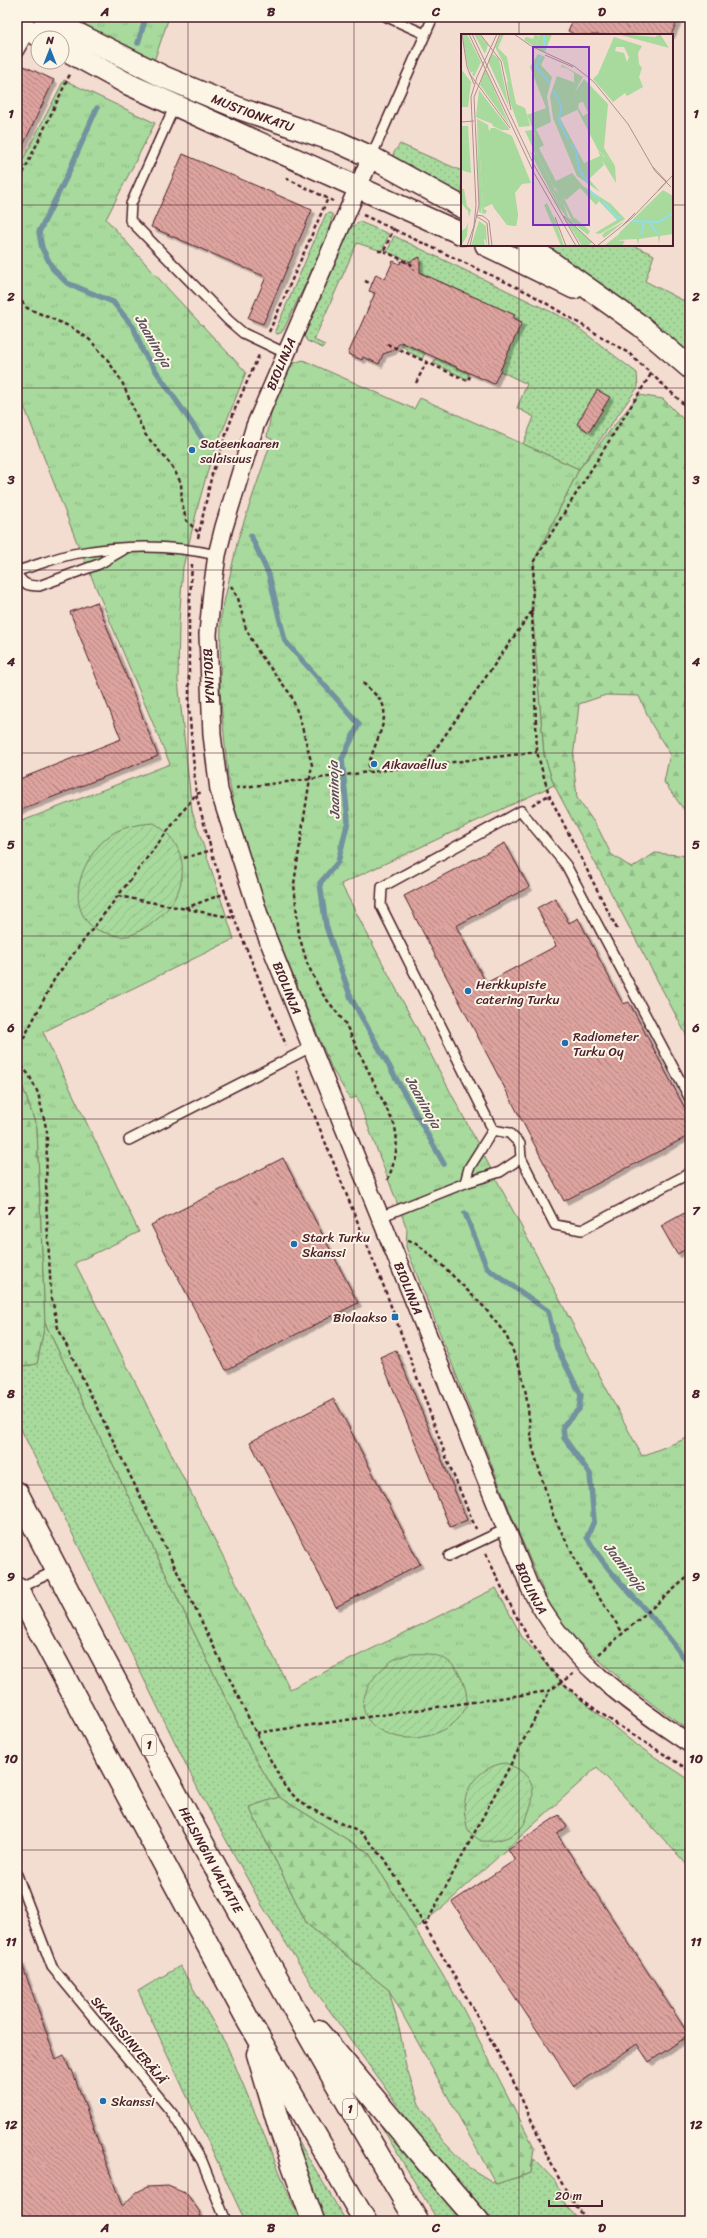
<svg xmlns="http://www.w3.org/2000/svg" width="707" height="2238" font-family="Sriracha,sans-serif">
	<defs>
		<pattern id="grass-dots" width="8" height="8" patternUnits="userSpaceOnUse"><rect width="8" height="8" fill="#a7da9c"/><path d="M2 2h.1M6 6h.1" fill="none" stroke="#91bb87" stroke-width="1.8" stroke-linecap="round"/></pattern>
		<pattern id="forest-firs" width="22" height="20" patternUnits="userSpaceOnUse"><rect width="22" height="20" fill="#a7da9c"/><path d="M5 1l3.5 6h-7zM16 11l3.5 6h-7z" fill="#91bb87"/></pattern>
		<pattern id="park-tufts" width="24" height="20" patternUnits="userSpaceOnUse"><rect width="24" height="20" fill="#a7da9c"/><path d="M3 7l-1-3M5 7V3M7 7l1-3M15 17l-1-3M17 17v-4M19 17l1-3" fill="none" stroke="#91bb87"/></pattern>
		<pattern id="garden-furrows" width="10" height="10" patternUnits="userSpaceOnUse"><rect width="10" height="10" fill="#a7da9c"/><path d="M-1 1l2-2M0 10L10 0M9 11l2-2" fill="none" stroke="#91bb87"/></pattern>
		<pattern id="building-back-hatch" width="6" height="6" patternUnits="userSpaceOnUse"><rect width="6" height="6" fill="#dda39e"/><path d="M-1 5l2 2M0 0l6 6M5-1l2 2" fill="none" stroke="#b58481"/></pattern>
		<filter id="shadow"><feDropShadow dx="3.5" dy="3.5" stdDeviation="0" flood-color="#0004"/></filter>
	</defs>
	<rect width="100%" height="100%" fill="#f3dcd0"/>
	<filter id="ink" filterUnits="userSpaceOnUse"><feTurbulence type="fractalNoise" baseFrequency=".025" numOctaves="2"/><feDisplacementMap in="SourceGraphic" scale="8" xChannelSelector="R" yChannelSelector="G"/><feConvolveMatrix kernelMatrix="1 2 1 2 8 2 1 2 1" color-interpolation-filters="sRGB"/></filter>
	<g filter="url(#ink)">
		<g fill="url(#grass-dots)" stroke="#787c64">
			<polygon points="400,144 462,171 462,200 395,160 393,154"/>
			<path d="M330,213L333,215C322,254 301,292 284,329L281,333L277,334L275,331L326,214Z"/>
			<polygon points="360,222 389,234 382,251 357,243 314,340 325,345 323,348 307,341 303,334 350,228"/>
			<polygon points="394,236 568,320 637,373 638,387 579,469 523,444 534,417 517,408 527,384 500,371 521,322 513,318 514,315 419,272 420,262 417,259 412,262 387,252"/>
			<polygon points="539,245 632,245 654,255 645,281 690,304 690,351 685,349 626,303"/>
			<polygon points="401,342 425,353 422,359 411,353 400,344"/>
			<polygon points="436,358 469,373 467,379 433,363"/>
			<polygon points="45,1323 252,1753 279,1797 249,1807 307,1924 389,1990 400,2032 406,2067 419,2104 442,2140 468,2167 496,2184 531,2173 534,2159 555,2181 566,2206 580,2221 495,2221 439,2163 322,2000 263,1907 198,1789 17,1421 17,1367 37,1364"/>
			<polygon points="180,1966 227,2046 300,2221 245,2221 138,1991"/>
			<polygon points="371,2109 467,2221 438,2221"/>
			<polygon points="287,2122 346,2221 322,2221"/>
		</g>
		<g fill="url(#forest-firs)" stroke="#787c64">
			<polygon points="639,395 663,399 690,426 690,818 664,782 670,754 652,725 639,696 606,695 579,704 573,759 577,798 598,828 611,854 632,868 655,853 690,856 690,1042 554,785 544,755 532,610 534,561 579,469"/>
			<polygon points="17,1070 37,1128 45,1323 37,1364 17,1367"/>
			<polygon points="279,1797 369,1853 462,2007 534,2147 531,2173 496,2184 389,1990 307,1924 249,1807"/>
		</g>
		<g fill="url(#park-tufts)" stroke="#787c64">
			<polygon points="61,17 169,17 153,64"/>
			<polygon points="64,80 155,123 106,219 169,290 246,372 210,463 199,502 183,567 179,623 178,680 192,811 234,939 43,1032 139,1232 75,1263 290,1689 496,1588 522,1637 569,1690 635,1744 690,1780 690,1868 597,1767 443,1907 415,1929 369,1853 279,1797 252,1753 45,1323 37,1128 17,1070 17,823 170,764 76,540 17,388 17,171"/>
			<polygon points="303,360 414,409 420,398 579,469 534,561 532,610 544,755 554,785 341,884 642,1456 690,1437 690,1731 628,1686 579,1642 560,1622 548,1602 515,1524 406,1247 407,1229 357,1097 350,1099 332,1069 257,889 239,827 228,777 220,692 221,616 238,539 272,439 267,437 272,408 291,364"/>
		</g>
		<g fill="url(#garden-furrows)" stroke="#787c64">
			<path d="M154,823C195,848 189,897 152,923C144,928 136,934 127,936C121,937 113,935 106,933C95,930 87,925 82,913C69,886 91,846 115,832C127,826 141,824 154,823Z"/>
			<path d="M410,1654C439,1652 456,1658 465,1688C467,1694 468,1703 465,1709C452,1735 413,1744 388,1734C349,1719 362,1684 388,1664C394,1658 402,1656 410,1654Z"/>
			<path d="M505,1763C529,1771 539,1787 529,1811C527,1817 525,1824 521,1828C511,1839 495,1842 481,1841C477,1838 472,1835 469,1831C466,1827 466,1821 465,1816C460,1790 480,1766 505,1763Z"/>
		</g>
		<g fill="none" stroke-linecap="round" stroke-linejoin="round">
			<g stroke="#73929f" stroke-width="5.5">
				<polyline points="138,43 146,17"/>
				<polyline points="97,108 67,176 39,232 42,248 53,269 67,283 113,302 134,328 143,352 202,438"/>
				<polyline points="251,536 269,575 285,641 359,724 342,759 348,821 338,862 320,883 326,926 351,998 444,1164"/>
				<path d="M465,1213L487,1268L548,1311L557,1348L581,1395L579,1409L563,1426L564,1438L590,1474L594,1521L587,1537C605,1570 632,1594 656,1622C668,1636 679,1651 690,1666"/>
			</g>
		</g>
		<g fill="url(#building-back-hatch)" stroke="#4a1f2b" filter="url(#shadow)">
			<polygon points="574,17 679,17 671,35 575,35 568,31"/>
			<polygon points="24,66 54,80 17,158 17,81"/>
			<polygon points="183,154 312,210 263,324 248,318 266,277 151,227"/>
			<polygon points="420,257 420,273 515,315 513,318 522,322 494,384 401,342 392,351 383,354 379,364 363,357 362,360 348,354 375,293 369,291 376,274 385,279 393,261 400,264 401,261 406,263"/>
			<polygon points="597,390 610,397 589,432 577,424"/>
			<polygon points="97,602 158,756 17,811 17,780 121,739 70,612"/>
			<polygon points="505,843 529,887 456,926 486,983 556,946 537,908 555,898 569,923 578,918 623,1004 629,1002 690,1118 690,1135 564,1201 404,896"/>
			<polygon points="283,1158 358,1303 226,1370 151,1225"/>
			<polygon points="690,1210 690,1247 677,1254 661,1226"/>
			<polygon points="396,1350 467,1520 450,1527 380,1357"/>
			<polygon points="334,1399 420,1564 336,1607 250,1442"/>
			<polygon points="559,1815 567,1827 557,1834 689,2035 649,2062 637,2044 574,2086 452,1902 515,1860 508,1849"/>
			<polygon points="17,1956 19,1956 56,2059 64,2055 70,2070 72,2070 122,2206 137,2192 147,2187 168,2186 187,2194 199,2211 202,2221 17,2221"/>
		</g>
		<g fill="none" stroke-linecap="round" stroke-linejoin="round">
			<defs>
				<g id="service">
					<polyline points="387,17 425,34"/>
					<polyline points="17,54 30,31"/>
					<polyline points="175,105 131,204 130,220 228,320 243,333 285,353"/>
					<polyline points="371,157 433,17"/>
					<path d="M17,571C35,566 54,558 73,554C120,545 170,544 217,555"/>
					<path d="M17,574C23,584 27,586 39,586L99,564L123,550"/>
					<polyline points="690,1099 566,865 521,811 382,887 381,906 493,1130 509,1133 520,1144 521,1158 555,1225 582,1230 690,1173"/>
					<polyline points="129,1140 311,1047"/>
					<polyline points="465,1183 469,1168 493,1130"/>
					<polyline points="380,1217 465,1183 500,1172 521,1158"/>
					<polyline points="449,1556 506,1529"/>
					<polyline points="17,1589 57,1570"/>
					<polyline points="17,1875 52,1967 172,2113 202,2161 226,2221"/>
				</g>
				<g id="minor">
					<path id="s1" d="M371,157L255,426L224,527L217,555L212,591L208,634L212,735L219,790L263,927L530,1588C567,1660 624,1700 690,1744"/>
				</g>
				<g id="tertiary">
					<path id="s2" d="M44,17L164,77L241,109L338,142L371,157L462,207"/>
					<polyline points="17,24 43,38"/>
					<polyline points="62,48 128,84 462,234"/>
					<polyline points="486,245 574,288"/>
					<polyline points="527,245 641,326 690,368"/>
				</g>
				<g id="motorway">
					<path id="s3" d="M17,1493C144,1739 275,1983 417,2221"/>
					<polyline points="17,1589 247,2018 365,2221"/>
					<path d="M318,2032C372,2095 423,2159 478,2221"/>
					<polyline points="258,2054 279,2125 313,2221"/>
				</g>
			</defs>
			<use href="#service" stroke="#4a1f2b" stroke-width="12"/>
			<use href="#minor" stroke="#4a1f2b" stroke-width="20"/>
			<use href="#tertiary" stroke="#4a1f2b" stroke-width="24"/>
			<use href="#motorway" stroke="#4a1f2b" stroke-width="25"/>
			<g stroke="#4a1f2b" stroke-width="2.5" stroke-dasharray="4 3" stroke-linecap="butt">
				<polyline points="286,178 333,201"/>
				<polyline points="17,186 70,74"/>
				<polyline points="363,215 529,293 630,354 690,410"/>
				<polyline points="378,251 384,251 394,228"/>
				<polyline points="384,251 411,264 414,270"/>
				<polyline points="365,281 372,284"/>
				<polyline points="17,296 27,308 71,327 90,340 107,359 122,382 144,433 172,466 181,483 182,503 186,520 199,533"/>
				<polyline points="269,332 328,198"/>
				<polyline points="387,344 468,381 470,376"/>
				<polyline points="416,383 428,359"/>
				<polyline points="198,538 212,474 235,409 259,355"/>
				<polyline points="192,564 189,617 189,707 196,794 214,860 234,918 286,1045"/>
				<path d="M231,586L238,598L246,629L259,653L291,695L300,719L312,765L294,884L299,935L307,963L321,992L345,1023L394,1124C400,1143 395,1163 387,1181"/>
				<path d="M363,683C369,689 376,694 381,701C393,719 368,752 368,772"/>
				<polyline points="425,764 532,611"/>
				<polyline points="236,788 537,752"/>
				<polyline points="532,805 549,795"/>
				<polyline points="184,858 212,850"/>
				<polyline points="118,896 234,918"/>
				<polyline points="185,908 226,893"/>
				<polyline points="617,929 549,795 537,752 532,610 534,561 651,374"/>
				<polyline points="17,1051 55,978 196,794 203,792"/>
				<path d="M17,1060L29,1075L38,1093L47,1132L46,1200L51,1294L58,1328L256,1733L285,1787L298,1800L309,1808L361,1833L385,1859C426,1928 468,1998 507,2069C534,2120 550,2176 588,2221"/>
				<polyline points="296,1070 384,1287 448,1462 476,1529"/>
				<polyline points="408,1240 416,1243 444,1267 484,1307 506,1335 521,1370 526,1394 533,1449 553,1515 581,1571 623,1633"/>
				<path d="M486,1553C504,1594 531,1651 562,1682C598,1716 648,1743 690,1771"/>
				<polyline points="599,1654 690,1575"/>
				<polyline points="256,1733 549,1691 573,1674"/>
				<polyline points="425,1926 549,1692"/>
			</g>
			<use href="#service" stroke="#fcf5e5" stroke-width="9"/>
			<use href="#minor" stroke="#fcf5e5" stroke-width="17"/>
			<use href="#tertiary" stroke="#fcf5e5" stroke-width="21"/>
			<use href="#motorway" stroke="#fcf5e5" stroke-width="22"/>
		</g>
	</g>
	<path fill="none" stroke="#4a1f2b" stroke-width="1" stroke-opacity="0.55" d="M188,17V2221M354,17V2221M519,17V35M17,205H462M672,205H690M519,245V2221M17,388H690M17,570H690M17,753H690M17,936H690M17,1119H690M17,1302H690M17,1485H690M17,1668H690M17,1850H690M17,2033H690"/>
	<g fill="#1f6fb2" stroke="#fcf5e5" stroke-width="1.5">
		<circle cx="192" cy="450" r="4"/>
		<circle cx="374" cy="764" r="4"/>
		<circle cx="468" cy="991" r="4"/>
		<circle cx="565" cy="1043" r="4"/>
		<circle cx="294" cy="1244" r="4"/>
		<rect x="391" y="1313" width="8" height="8" rx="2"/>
		<circle cx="103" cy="2101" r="4"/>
	</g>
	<g text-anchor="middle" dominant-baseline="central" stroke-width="4" stroke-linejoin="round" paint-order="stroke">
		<g fill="#fcf5e5" stroke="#7f5f63" stroke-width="1">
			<rect x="142" y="1735" width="14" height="20" rx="3"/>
			<rect x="343" y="2099" width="14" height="20" rx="3"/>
		</g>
		<g font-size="12" font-weight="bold" fill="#4a1f2b">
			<text x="149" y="1745">1</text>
			<text x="350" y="2109">1</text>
		</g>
		<g font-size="13" fill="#4a1f2b" stroke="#fcf5e5">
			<text stroke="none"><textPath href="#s2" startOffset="230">MUSTIONKATU</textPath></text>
			<text transform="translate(281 364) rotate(-67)">BIOLINJA</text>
			<text stroke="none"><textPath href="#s1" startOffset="549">BIOLINJA</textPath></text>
			<text stroke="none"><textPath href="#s1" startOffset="873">BIOLINJA</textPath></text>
			<text stroke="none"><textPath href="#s1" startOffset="1197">BIOLINJA</textPath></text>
			<text stroke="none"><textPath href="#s1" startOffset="1521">BIOLINJA</textPath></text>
			<text stroke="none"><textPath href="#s3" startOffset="415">HELSINGIN VALTATIE</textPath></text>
			<text transform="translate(129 2040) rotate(50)">SKANSSINVERÄJÄ</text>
		</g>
		<g font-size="13" fill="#4a1f2b" stroke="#fcf5e5" text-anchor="start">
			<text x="200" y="443">Sateenkaaren<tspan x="200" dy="15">salaisuus</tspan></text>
			<text x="382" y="764">Aikavaellus</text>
			<text x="476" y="984">Herkkupiste<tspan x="476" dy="15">catering Turku</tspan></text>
			<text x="573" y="1036">Radiometer<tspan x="573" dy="15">Turku Oy</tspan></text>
			<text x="302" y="1237">Stark Turku<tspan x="302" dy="15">Skanssi</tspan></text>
			<text x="387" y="1317" text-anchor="end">Biolaakso</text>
			<text x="111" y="2101">Skanssi</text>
		</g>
		<g font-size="14" font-style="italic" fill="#5b4f5b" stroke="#fcf5e5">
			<text transform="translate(153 341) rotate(60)">Jaaninoja</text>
			<text transform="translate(334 790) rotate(-92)">Jaaninoja</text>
			<text transform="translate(423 1102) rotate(61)">Jaaninoja</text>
			<text transform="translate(625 1567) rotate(51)">Jaaninoja</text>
		</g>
	</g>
	<g transform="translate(461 34)">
		<rect width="212" height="212" fill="#f3dcd0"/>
		<path d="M1,0H6L20,28L13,43L11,40L13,37L10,39L7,34ZM13,0H18L27,11L24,20ZM40,0H43L37,14L46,23L50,46L47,48L42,28L34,13ZM74,1L78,2L74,13L63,6L65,3L72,5ZM31,19L38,25L48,73L27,27ZM101,31L122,43L118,50L113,48V39L105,34L100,33L96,40ZM24,35L49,92L19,51ZM18,56L49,96H40L32,92L27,78L28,81L19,85L15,83ZM16,85L22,88L20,92H17L22,174L26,177L24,180L21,179L20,172V179L18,178ZM0,92H7L8,109L0,105ZM68,116L73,122L75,118L94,156L92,157L96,166L103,171L107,183L111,186L114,184L129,197L127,201L107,185L97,172ZM86,169L95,188L103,212H100L83,171ZM101,180L131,208L128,211L121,212ZM18,187L25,192L26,212L24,205L10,212ZM164,187L143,204L141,201L144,198Z" fill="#a7da9c"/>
		<path d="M156,0L194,3L199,0L208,14ZM153,3L181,12L177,19L178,30L181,34L178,43L182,53L166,62L164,59L152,68L132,45L137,40ZM155,13H163L168,23L166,28L163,19L154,17ZM0,35L10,48L7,73H0ZM123,45L147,70L143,114L154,132L155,149L141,126L144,123L137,116L115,73L114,58ZM122,68L127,79L122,82L117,73L118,69ZM50,46L55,70L64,74L69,92L58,93L49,68L46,48ZM27,71L31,74L40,89L37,92L19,85L23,81L28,80L24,74ZM22,88L27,91L28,97L30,94H34L51,102L70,149L61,150L54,159L57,181L55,192L46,191L31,170L22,174L17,92H20ZM71,96L75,103V121L64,97ZM0,105L8,109L10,139L0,136ZM0,155H3L6,172L10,176L8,183L7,177L0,169ZM94,156L101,160L114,186H111L103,171L96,166L92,157ZM7,188L6,202L0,212V197L5,194ZM21,197L24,212H11L17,198ZM158,200L155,206L164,207L161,212H143Z" fill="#a7da9c" fill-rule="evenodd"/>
		<path d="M79,0H91L84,18L74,13ZM77,20L84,23L80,31L91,43L86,63L90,88L75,95L83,111L78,114L95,147L111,139L122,152L150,170L164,185L139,200L134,199L156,186L138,167L135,171L119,154L105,166L92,152L75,118V103L66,81L85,74L69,33ZM96,42L118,50L114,58L116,76L99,84L123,129L139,122L137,116L144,124L141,126L143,131L128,145L139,158L116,142L92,84L89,62ZM51,150L57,181L55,192L46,191L33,174L25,154ZM202,156L212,162V200L199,202L198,210L197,202L178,205L177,211L176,205L155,206L159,198Z" fill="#a7da9c"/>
		<path d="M201,165L207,172L196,183L189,176Z" fill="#a7da9c"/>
		<path fill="none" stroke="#8edeec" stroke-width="2" d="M83,16V0M80,22L75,33L88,48M92,56L100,71L98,87L107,106M109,109L115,117L118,135L128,150M128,156L139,166M142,167L156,184L161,183M171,187L198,188L212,179M187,187L197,200M180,200L183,187"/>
		<path fill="none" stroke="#af908e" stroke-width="1" d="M1,0L6,33L13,50M8,0L73,139L115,212M11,0L73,131L119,212M19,0L40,27L50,76M53,0L70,12L113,32L133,48L167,90L194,137L210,153M84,21L112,33M8,39L49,94M0,88L13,87M192,133L206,148M197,157L205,148M15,181L22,182L28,187L31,212M15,182L26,189L28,212M103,182L134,211M94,183L105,212M162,191L174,179M6,212L13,192L15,171L10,63L16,43L36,0M9,212L18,171L13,63L39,0M136,212L171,184L212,141"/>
		<path fill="#7b2cbf" fill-opacity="0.15" stroke="#7b2cbf" stroke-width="2" d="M72,13H128V191H72Z"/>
		<rect width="212" height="212" fill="none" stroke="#4a1f2b" stroke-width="2"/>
	</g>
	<rect width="707" height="2238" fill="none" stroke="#fcf5e5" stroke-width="44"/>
	<g transform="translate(50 50)"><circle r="19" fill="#fcf5e5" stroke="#b59f9b"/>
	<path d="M0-3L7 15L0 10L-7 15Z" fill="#1f6fb2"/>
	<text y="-6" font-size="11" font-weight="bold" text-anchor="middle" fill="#4a1f2b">N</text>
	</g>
	<path d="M549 2200v6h53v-6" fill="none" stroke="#4a1f2b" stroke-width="2"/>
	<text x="555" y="2200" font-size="12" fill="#4a1f2b" stroke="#fcf5e5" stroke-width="3" paint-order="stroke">20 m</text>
	<rect x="22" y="22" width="663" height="2194" fill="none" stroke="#4a1f2b" stroke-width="1.5"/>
	<g font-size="13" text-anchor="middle" font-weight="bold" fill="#4a1f2b">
		<text x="105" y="16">A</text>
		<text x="271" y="16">B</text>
		<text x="436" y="16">C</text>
		<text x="602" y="16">D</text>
		<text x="11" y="118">1</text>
		<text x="696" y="118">1</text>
		<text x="11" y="301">2</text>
		<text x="696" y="301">2</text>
		<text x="11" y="484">3</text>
		<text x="696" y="484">3</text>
		<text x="11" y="666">4</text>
		<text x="696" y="666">4</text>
		<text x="11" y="849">5</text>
		<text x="696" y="849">5</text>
		<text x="11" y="1032">6</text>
		<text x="696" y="1032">6</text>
		<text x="11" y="1215">7</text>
		<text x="696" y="1215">7</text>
		<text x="11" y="1398">8</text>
		<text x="696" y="1398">8</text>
		<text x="11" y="1581">9</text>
		<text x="696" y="1581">9</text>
		<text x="11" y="1763">10</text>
		<text x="696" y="1763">10</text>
		<text x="11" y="1946">11</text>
		<text x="696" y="1946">11</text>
		<text x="11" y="2129">12</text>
		<text x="696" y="2129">12</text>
		<text x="105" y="2232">A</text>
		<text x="271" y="2232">B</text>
		<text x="436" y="2232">C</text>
		<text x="602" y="2232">D</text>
	</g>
</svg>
